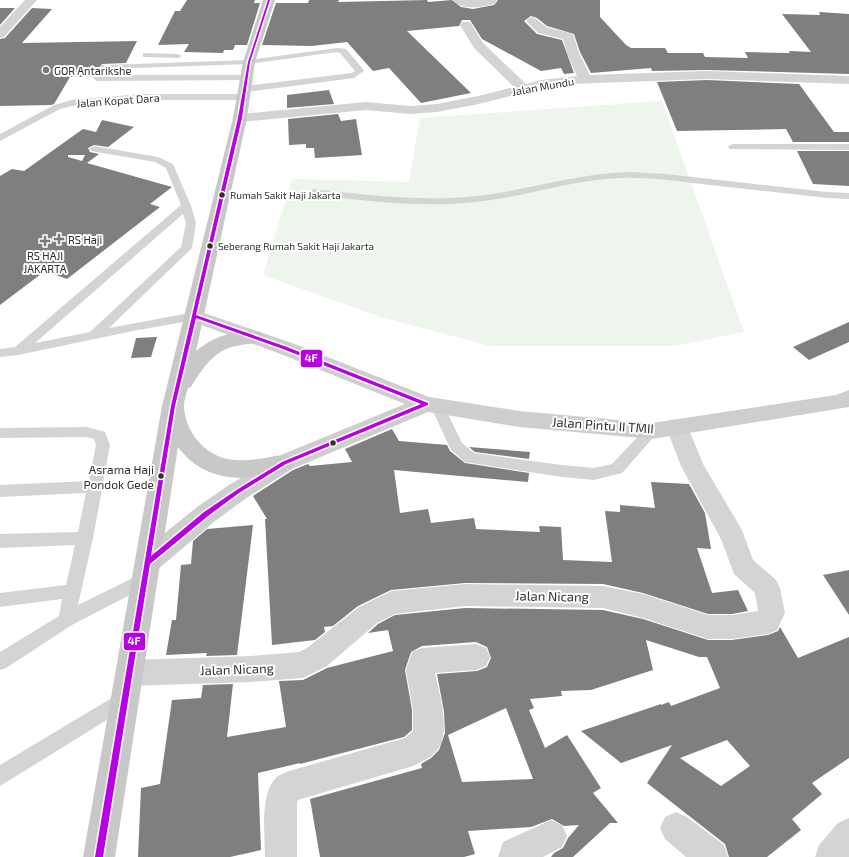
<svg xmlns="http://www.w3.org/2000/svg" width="849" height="857" font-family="'Exo 2',sans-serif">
	<rect width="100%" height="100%" fill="#fff"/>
	<polygon fill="#eef5ed" points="662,101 744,332 674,346 490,346 381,317 263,275 292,179 409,182 420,118"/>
	<g fill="#7f7f7f" fill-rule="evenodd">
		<polygon points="187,0 255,0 254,3 260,3 247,45 235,45 233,50 224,50 223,53 184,52 189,44 158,45 175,11 180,11"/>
		<polygon points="309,0 339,0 338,2 427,0 428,2 452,0 461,7 473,9 494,5 498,0 600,0 600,17 626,45 631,48 665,48 668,53 703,53 705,57 748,58 745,52 790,53 789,51 811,52 782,14 820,15 819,12 849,14 849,74 707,70 652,71 651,68 591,73 580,52 574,34 547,26 537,18 531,16 524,21 537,34 562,40 574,73 564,74 561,68 541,71 482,39 470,20 462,20 459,26 407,31 471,93 421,103 389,68 373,71 347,42 312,46 262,45 276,3 308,3"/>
		<polygon points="0,8 15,8 0,25"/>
		<polygon points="32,8 52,9 22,43 137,41 126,63 102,64 92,77 70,77 54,104 51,105 0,106 0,39 5,38"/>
		<polygon points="707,80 799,84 834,132 849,132 849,142 793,142 786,129 677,131 657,82"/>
		<polygon points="329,90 334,104 287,108 287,95"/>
		<polygon points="338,114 341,121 356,119 362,155 315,158 314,148 306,148 306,144 289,145 288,119"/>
		<path d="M102,120L134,127L108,147L94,145L88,148L90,152L99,154L87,163L172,187L150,204L160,207L67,279L45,271L0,305V176L12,169L24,171L83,129L96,132ZM68,155H85L82,161L68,157Z"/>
		<polygon points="797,151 849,151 849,186 813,184"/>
		<polygon points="849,322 849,342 809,360 793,347"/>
		<polygon points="157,337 151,357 131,358 136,338"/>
		<polygon points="392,429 399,441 447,445 450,451 465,463 529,473 528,482 394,470 400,513 428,509 431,523 474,518 476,529 540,532 539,526 561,527 563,560 612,562 605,511 620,512 620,505 655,508 651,482 689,484 705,513 711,549 697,548 712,593 738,590 748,611 732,614 708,614 643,593 603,584 465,583 391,590 358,606 333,626 324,627 325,632 315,640 272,645 265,519 267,519 253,496 293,470 308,464 310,466 352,462 345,449"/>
		<polygon points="469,447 530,452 529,459 475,452"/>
		<polygon points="253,525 237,655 206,656 207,653 166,655 172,620 176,620 181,565 191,564 193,541 207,529"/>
		<polygon points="849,570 849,615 823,575"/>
		<path d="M465,608L603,610L643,619L708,640H732L768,635L778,631L780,627L798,658L849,637V758L812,783L822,794L792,819L801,830L767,857H729L725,844L647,783L672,745L621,763L581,731L661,704V705L669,702L671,706L720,688L707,657H699L646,640L653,670L591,690L561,691L562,696L530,699L534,708L529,710L545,748L567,735L601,788L593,793L618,823H610L573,857H551L554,853L563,848L568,838L579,825L564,826L552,819L531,827L468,831L475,854L464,857H320L310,799L422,768L421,764L431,758L439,750L445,733L444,712L437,674L477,671L487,667L491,658L487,647L476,642L422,646L411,652L405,670L412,710V730L404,737L300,764V763L258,773L261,850L230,857H138L141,788L160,784L172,700L201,698L203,685L233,684L227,737L286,727L279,681L303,680L327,668L393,651L388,630L368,633L378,624L395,615ZM506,708L533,779L462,782L448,735ZM727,740L750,766L721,786L680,758Z"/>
	</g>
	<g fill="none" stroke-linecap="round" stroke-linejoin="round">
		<g fill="#d4d4d4" fill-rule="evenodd">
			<polygon points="337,48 346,49 363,69 364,71 354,78 246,92 242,89 246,86 352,73 355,71 340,53 337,52 249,64 107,69 103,75 250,75 251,77 247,80 97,81 93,78 102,65 105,65 249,60"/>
			<polygon points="143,53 178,54 182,56 178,58 146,57 143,57"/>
			<polygon points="141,94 244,94 248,97 244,100 141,100 72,106 60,109 0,141 0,134 54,105 72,100"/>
			<polygon points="733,144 849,144 849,150 730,149 728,147 730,145"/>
			<path d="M94,146L158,157L173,164L191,206L196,223L192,248L109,328L195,312L199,313L201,316L199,319L195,320L133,331L18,355L0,357V349L15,347L181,205L166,168L155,162L91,151L89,149ZM183,214L186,223L181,247L90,332L35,343Z"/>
			<path d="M631,172L666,174L827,192L849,193V199L827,198C785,193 743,189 701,184C674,181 647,177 619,178C571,180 524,197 476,202C422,208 367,201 313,195L308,192L313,189C367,195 423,202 477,196C529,190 578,173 631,172Z"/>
			<polygon points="438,402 443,404 462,443 474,453 562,465 594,468 612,464 647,427 652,426 657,427 659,431 622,473 594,480 562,477 465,462 451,450 431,407 433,404"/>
			<polygon points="87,427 105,432 110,445 93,538 78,605 145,572 151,574 153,579 151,584 72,625 6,668 0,670 0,652 59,616 62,599 0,607 0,593 66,585 75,545 0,548 0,534 78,532 86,493 0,497 0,485 89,481 96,445 94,439 87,437 0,438 0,428"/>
			<polygon points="125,690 131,693 134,699 131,705 0,786 0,765"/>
		</g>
		<g fill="#d4d4d4" fill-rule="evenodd">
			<polygon points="25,0 37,0 4,37 0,38 0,27"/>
			<path d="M453,0H497L494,4C483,7 462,11 453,0Z"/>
			<polygon points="532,17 536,19 546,27 573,34 579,53 590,75 707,71 849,76 849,84 707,79 570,84 541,88 479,104 437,112 410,114 366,110 240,122 235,121 233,118 235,115 240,114 366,102 410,106 437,104 478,96 514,87 474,48 460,25 462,22 470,22 483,43 526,84 541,80 577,76 567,53 563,39 538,33 526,21 528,19"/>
			<polygon points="677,419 685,421 688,427 703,464 742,530 753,560 776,580 780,588 785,613 777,630 768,634 732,639 708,639 643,618 603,608 465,606 395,614 377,623 327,666 303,678 251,682 130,686 120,682 116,673 120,664 130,660 251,656 299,652 307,648 359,607 383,595 392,591 465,584 603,586 643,594 708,615 732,615 758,611 755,593 734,574 721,539 681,466 666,427 669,421"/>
			<path d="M476,644L486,648L490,657L486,666L476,670L435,673C439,692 451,732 438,749C432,757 422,762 413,766L298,800L297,802V857H265C265,835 259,791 278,776C281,774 285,773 289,771L405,738L413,731V710L406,670L412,652L422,648Z"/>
			<polygon points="676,812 687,817 724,845 728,857 686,857 665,839 660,828 665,817"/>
			<polygon points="849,818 849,857 815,857 819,845 838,823"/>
			<polygon points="551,820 562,825 567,836 562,847 543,857 498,857 503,842"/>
		</g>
		<polygon fill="#cecece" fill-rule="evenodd" points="195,310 292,343 429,397 519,411 652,423 836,395 849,390 849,407 652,439 519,427 428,412 292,469 245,499 215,521 157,570 148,573 139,570 135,562 139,554 197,507 229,485 276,457 405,404 278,353 188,320 185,316 188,312"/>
		<path fill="#c8c8c8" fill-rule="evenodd" d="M263,0H275L255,62L247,118L196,351C212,337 240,327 261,332L264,337L261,342C253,344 244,344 236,346C214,350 202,369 191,387L188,388C186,394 184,401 184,406C184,417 190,432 197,440C217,463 237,462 265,458C275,456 282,454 292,457L295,463L292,469C251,482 206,485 178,447L115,857H83L162,406L233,118L243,62Z"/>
		<defs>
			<path id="bus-1" d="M268,0H270L250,62L242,118L196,315L287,347L428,403V405L286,464L239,493L208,516L150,564L103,857H95L171,406L238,118L248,62ZM196,318L283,349L421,404L282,462L235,491L204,512L151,556L175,406Z"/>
		</defs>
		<use href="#bus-1" stroke="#fff" stroke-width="3"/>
		<use href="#bus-1" fill="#b900e2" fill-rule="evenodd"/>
	</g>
	<g fill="#787878" stroke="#fff" stroke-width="1.5">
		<circle cx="46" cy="70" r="4"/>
		<path d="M57 233h4v4h4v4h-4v4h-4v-4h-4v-4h4z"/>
		<path d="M43 235h4v4h4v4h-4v4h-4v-4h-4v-4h4z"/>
	</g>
	<g fill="#303030" stroke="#fff" stroke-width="1.5">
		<circle cx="222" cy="195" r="3.5"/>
		<circle cx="210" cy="246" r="3.5"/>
		<circle cx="333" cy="443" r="3.5"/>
		<circle cx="161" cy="476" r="3.5"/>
	</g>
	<g text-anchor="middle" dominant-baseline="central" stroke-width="4" stroke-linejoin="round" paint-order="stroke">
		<g font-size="10" fill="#303030" stroke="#fff" text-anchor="start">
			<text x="230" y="195">Rumah Sakit Haji Jakarta</text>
			<text x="218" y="246">Seberang Rumah Sakit Haji Jakarta</text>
		</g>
		<g font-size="11" fill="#303030" stroke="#fff" text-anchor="start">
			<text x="54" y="70">GOR Antarikshe</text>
			<text x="68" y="239">RS Haji</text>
			<text x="45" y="255" text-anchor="middle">RS HAJI<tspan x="45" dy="13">JAKARTA</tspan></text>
		</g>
		<g font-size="11" fill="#303030" stroke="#fff">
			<text transform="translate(543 86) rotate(-10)">Jalan Mundu</text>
			<text transform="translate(118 100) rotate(-4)">Jalan Kopat Dara</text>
		</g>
		<g font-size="12" fill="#303030" stroke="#fff" text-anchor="end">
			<text x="154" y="469">Asrama Haji<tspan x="154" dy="15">Pondok Gede</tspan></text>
		</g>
		<g font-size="13" fill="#303030" stroke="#fff">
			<text transform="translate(603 425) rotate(4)">Jalan Pintu II TMII</text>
			<text transform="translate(552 596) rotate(1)">Jalan Nicang</text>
			<text transform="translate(237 669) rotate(-2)">Jalan Nicang</text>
		</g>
	</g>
	<g stroke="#fff" stroke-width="1.5">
		<rect x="300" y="349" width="23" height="19" rx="4" fill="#b900e2"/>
		<rect x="123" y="632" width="23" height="19" rx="4" fill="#b900e2"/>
	</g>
	<g font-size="11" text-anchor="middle" font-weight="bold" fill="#fff">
		<text x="311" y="362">4F</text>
		<text x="134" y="645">4F</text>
	</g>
</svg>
